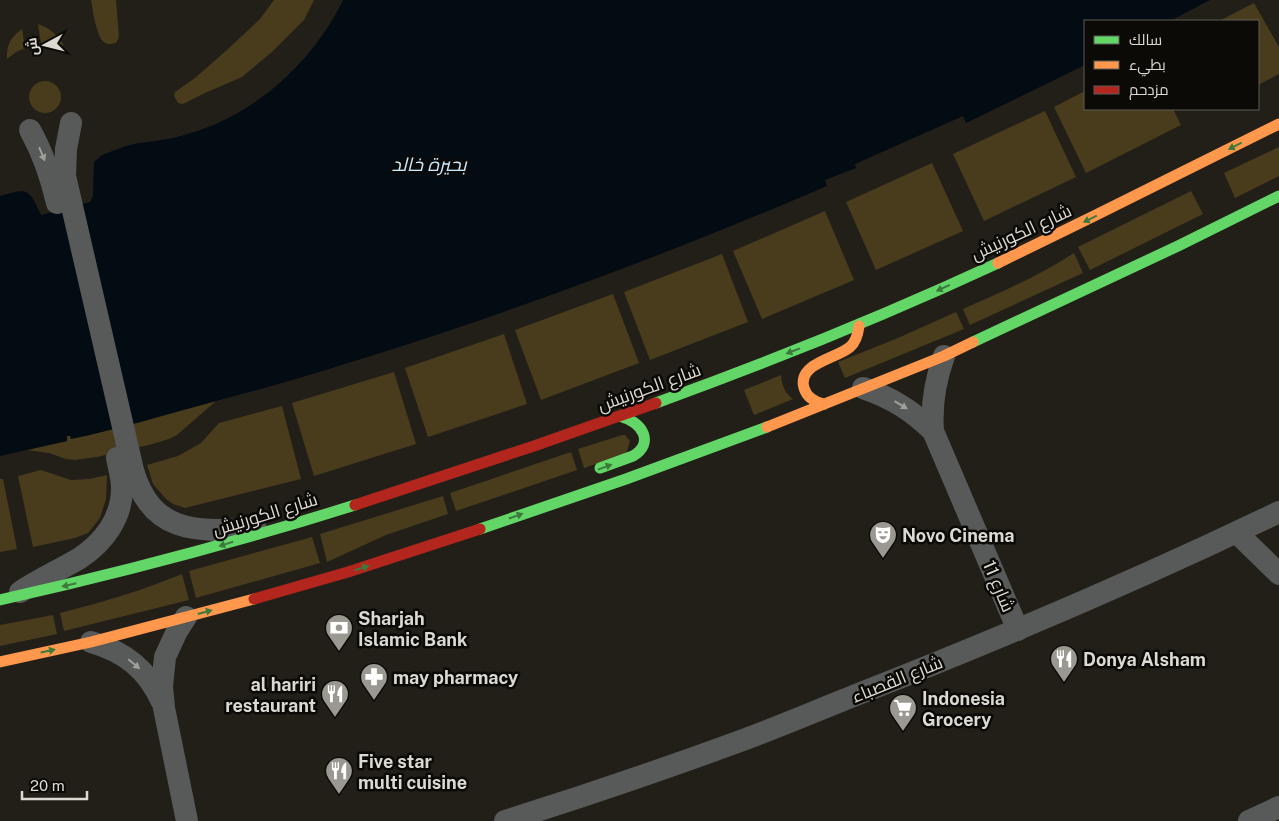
<svg xmlns="http://www.w3.org/2000/svg" width="1279" height="821" font-family="'Public Sans',Cairo,sans-serif">
	<rect width="100%" height="100%" fill="#221f18"/>
	<g fill="#483c1c">
		<path d="M91,0H116L119,37L116,43C111,44 108,45 104,42C96,36 93,10 91,0Z"/>
		<polygon points="274,0 314,0 304,20 273,51 242,77 205,93 183,104 178,103 174,96 175,92 195,78 228,49 260,19"/>
		<polygon points="1254,3 1279,47 1279,74 1258,85 1258,21 1219,21"/>
		<path d="M38,24C50,28 57,35 64,45L41,43Z"/>
		<path d="M22,29L25,48L16,52L7,59C7,44 10,38 22,29Z"/>
		<circle cx="45" cy="97" r="16"/>
		<polygon points="1085,91 1085,109 1173,109 1181,125 1086,173 1054,107"/>
		<polygon points="1045,111 1076,177 984,221 953,154"/>
		<polygon points="1279,147 1279,176 1235,198 1224,173"/>
		<polygon points="932,163 963,231 876,270 846,202"/>
		<polygon points="1191,191 1203,214 1090,270 1078,247"/>
		<polygon points="825,211 854,280 762,319 733,251"/>
		<path d="M1074,253L1083,273L970,325L963,309C1001,292 1039,276 1074,253Z"/>
		<polygon points="722,254 748,322 650,360 624,292"/>
		<polygon points="613,294 639,363 541,400 515,330"/>
		<polygon points="956,312 964,329 845,378 838,362 898,338"/>
		<polygon points="504,334 527,404 428,437 405,368"/>
		<polygon points="394,372 416,444 314,476 292,403"/>
		<path d="M781,375C782,386 785,393 793,399L754,415L744,390Z"/>
		<polygon points="216,401 177,435 169,439 149,445 97,457 75,460 66,459 49,453 27,450 66,441 67,436 85,436"/>
		<polygon points="282,406 301,479 185,508 173,504 166,499 153,484 147,465 178,456 201,443 219,423"/>
		<polygon points="622,435 625,435 630,441 626,454 584,468 578,449"/>
		<polygon points="571,452 577,470 456,511 450,493"/>
		<polygon points="41,470 71,480 89,479 107,475 106,499 100,518 88,533 75,538 33,547 18,476"/>
		<polygon points="0,479 3,479 17,549 0,552"/>
		<polygon points="443,496 448,514 386,535 327,562 320,534"/>
		<polygon points="312,537 320,563 196,598 189,571"/>
		<path d="M182,574L189,600L64,631L60,613C103,602 141,591 182,574Z"/>
		<polygon points="53,615 57,634 0,646 0,625"/>
	</g>
	<path fill="#030b13" d="M343,0H1210L1170,21H1085V65L966,123L963,116L855,164L856,168L825,180L827,186C643,265 453,334 261,389C219,400 178,412 137,423C115,428 93,435 71,439L70,436H67V441L0,456V196C29,188 28,188 41,215L90,202L93,196L94,162L102,155C111,152 121,147 130,145C140,142 151,142 161,140C171,139 181,136 191,133C257,113 313,62 343,0Z"/>
	<g fill="none" stroke-linecap="round" stroke-linejoin="round">
		<g stroke="#585a59" stroke-width="22">
			<path d="M71,123L66,149L65,176L133,470C152,536 199,531 256,529"/>
			<path d="M30,130C43,153 51,177 57,203"/>
			<path d="M944,356C935,381 931,404 933,431L1018,630"/>
			<path d="M863,388C892,398 911,410 933,431"/>
			<polyline points="1237,533 1279,574"/>
			<path d="M20,592C39,579 60,570 80,558C104,542 122,518 122,488C122,478 119,468 117,458"/>
			<polyline points="186,617 177,631 165,657 162,686 164,708 187,821"/>
			<path d="M91,642C125,652 147,669 162,702"/>
			<path d="M505,821C585,796 664,769 743,740C781,726 818,710 856,695C999,639 1140,579 1279,512"/>
			<polyline points="1249,821 1279,807"/>
		</g>
		<g stroke="#63d668" stroke-width="11">
			<polyline points="973,342 1178,246 1279,196"/>
			<path d="M656,403C772,361 886,315 998,263"/>
			<path d="M600,468L633,456C655,443 642,422 622,417"/>
			<polyline points="480,529 626,479 767,427"/>
			<path d="M0,600C120,573 238,542 355,505"/>
		</g>
		<g stroke="#ff974d" stroke-width="11">
			<polyline points="998,263 1094,216 1279,124"/>
			<path d="M824,404C815,402 807,398 804,388C797,363 836,359 850,347C856,342 858,334 859,326"/>
			<polyline points="767,427 944,356 973,342"/>
			<polyline points="0,662 91,642 254,599"/>
		</g>
		<g stroke="#b3261e" stroke-width="11">
			<polyline points="355,505 534,446 656,403"/>
			<polyline points="254,599 348,572 480,529"/>
		</g>
	</g>
	<defs><path id="oneway-solid" d="M-6-.8H1V-3.2L6.5 0L1 3.2V.8H-6Z" transform="scale(1.25)"/></defs>
	<g fill="#3c7a3c">
		<use href="#oneway-solid" transform="translate(1235 146) rotate(153)"/>
		<use href="#oneway-solid" transform="translate(1090 219) rotate(154)"/>
		<use href="#oneway-solid" transform="translate(943 288) rotate(155)"/>
		<use href="#oneway-solid" transform="translate(793 351) rotate(159)"/>
		<use href="#oneway-solid" transform="translate(605 467) rotate(-20)"/>
		<use href="#oneway-solid" transform="translate(516 516) rotate(-19)"/>
		<use href="#oneway-solid" transform="translate(226 544) rotate(163)"/>
		<use href="#oneway-solid" transform="translate(362 568) rotate(-18)"/>
		<use href="#oneway-solid" transform="translate(69 585) rotate(167)"/>
		<use href="#oneway-solid" transform="translate(205 612) rotate(-15)"/>
		<use href="#oneway-solid" transform="translate(48 651) rotate(-12)"/>
	</g>
	<g fill="#a0a09b">
		<use href="#oneway-solid" transform="translate(42 154) rotate(67)"/>
		<use href="#oneway-solid" transform="translate(901 405) rotate(31)"/>
		<use href="#oneway-solid" transform="translate(134 664) rotate(40)"/>
	</g>
	<defs>
		<symbol id="theatre-pin" viewBox="-11 -11 22 30"><path d="M0 17L-7.5 6A9.5 9.5 0 1 1 7.5 6Z" fill="#9a9890" stroke="#0c0a06"/><path d="M-5-5.5Q0-4 5-5.5V0Q5 5 0 6Q-5 5-5 0ZM-3.3-2.5H-1v1.5H-3.3ZM1-2.5H3.3v1.5H1ZM-2.8 1Q0 5.5 2.8 1Z" fill="#fff"/></symbol>
		<symbol id="bank-pin" viewBox="-11 -11 22 30"><path d="M0 17L-7.5 6A9.5 9.5 0 1 1 7.5 6Z" fill="#9a9890" stroke="#0c0a06"/><path d="M-6-4H6V4H-6ZM0-2.3a2.3 2.3 0 1 0 0 4.6a2.3 2.3 0 1 0 0-4.6Z" fill="#fff"/></symbol>
		<symbol id="restaurant-pin" viewBox="-11 -11 22 30"><path d="M0 17L-7.5 6A9.5 9.5 0 1 1 7.5 6Z" fill="#9a9890" stroke="#0c0a06"/><path d="M-5-6h1v4h1v-4h1v4h1v-4h1v5L-1.5 .5V6h-2V.5L-5-1ZM5-6V6H3V1.5H1.5Q1.5-4 5-6Z" fill="#fff"/></symbol>
		<symbol id="pharmacy-pin" viewBox="-11 -11 22 30"><path d="M0 17L-7.5 6A9.5 9.5 0 1 1 7.5 6Z" fill="#9a9890" stroke="#0c0a06"/><path d="M-2-6h4v4h4v4h-4v4h-4v-4h-4v-4h4Z" fill="#fff"/></symbol>
		<symbol id="supermarket-pin" viewBox="-11 -11 22 30"><path d="M0 17L-7.5 6A9.5 9.5 0 1 1 7.5 6Z" fill="#9a9890" stroke="#0c0a06"/><path d="M-6-5.5h2.5l.6 2H6L4.5 2H-2.5L-4.4-4H-6ZM-1.5 3.2a1.3 1.3 0 1 0 .1 0ZM3 3.2a1.3 1.3 0 1 0 .1 0Z" fill="#fff"/></symbol>
	</defs>
	<g fill-rule="evenodd">
		<use href="#theatre-pin" x="867" y="519" width="32" height="43"/>
		<use href="#bank-pin" x="323" y="612" width="32" height="43"/>
		<use href="#restaurant-pin" x="1048" y="643" width="32" height="43"/>
		<use href="#pharmacy-pin" x="358" y="661" width="32" height="43"/>
		<use href="#restaurant-pin" x="319" y="678" width="32" height="43"/>
		<use href="#supermarket-pin" x="887" y="692" width="32" height="43"/>
		<use href="#restaurant-pin" x="323" y="755" width="32" height="43"/>
	</g>
	<g text-anchor="middle" dominant-baseline="central" stroke-width="5" stroke-linejoin="round" paint-order="stroke">
		<g font-size="18" fill="#dbd9d1" stroke="#0c0a06">
			<text transform="translate(1021 232) rotate(-25)">شارع الكورنيش</text>
			<text transform="translate(649 387) rotate(-20)">شارع الكورنيش</text>
			<text transform="translate(265 514) rotate(-17)">شارع الكورنيش</text>
			<text transform="translate(999 586) rotate(67)">شارع 11</text>
			<text transform="translate(897 679) rotate(-22)">شارع القصباء</text>
		</g>
		<g font-size="18" font-weight="bold" fill="#dbd9d1" stroke="#0c0a06" text-anchor="start">
			<text x="902" y="535">Novo Cinema</text>
			<text x="358" y="618">Sharjah<tspan x="358" dy="21">Islamic Bank</tspan></text>
			<text x="1083" y="659">Donya Alsham</text>
			<text x="393" y="677">may pharmacy</text>
			<text x="316" y="684" text-anchor="end">al hariri<tspan x="316" dy="21">restaurant</tspan></text>
			<text x="922" y="698">Indonesia<tspan x="922" dy="21">Grocery</tspan></text>
			<text x="358" y="761">Five star<tspan x="358" dy="21">multi cuisine</tspan></text>
		</g>
		<g font-size="19" font-style="italic" fill="#c9e9fe" stroke="#0c0a06">
			<text x="429" y="164">بحيرة خالد</text>
		</g>
	</g>
	<rect x="1084" y="20" width="175" height="90" fill="#0c0a06" stroke="#5f5d57"/>
	<rect x="1094" y="36" width="25" height="8" fill="#63d668" stroke="#5f5d57"/>
	<text x="1129" y="45" font-size="15" fill="#dbd9d1">سالك</text>
	<rect x="1094" y="61" width="25" height="8" fill="#ff974d" stroke="#5f5d57"/>
	<text x="1129" y="70" font-size="15" fill="#dbd9d1">بطيء</text>
	<rect x="1094" y="86" width="25" height="8" fill="#b3261e" stroke="#5f5d57"/>
	<text x="1129" y="95" font-size="15" fill="#dbd9d1">مزدحم</text>
	<g transform="translate(45 45) rotate(263)" stroke="#0c0a06" stroke-width="4" paint-order="stroke">
	<path d="M0-4L9 19L0 12L-9 19Z" fill="#dbd9d1"/>
	<text y="-8" font-size="14" font-weight="bold" text-anchor="middle" fill="#dbd9d1">ش</text>
	</g>
	<path d="M22 791v8h65v-8" fill="none" stroke="#dbd9d1" stroke-width="2.5"/>
	<text x="30" y="791" font-size="15" fill="#dbd9d1" stroke="#0c0a06" stroke-width="4" paint-order="stroke">20 m</text>
</svg>
